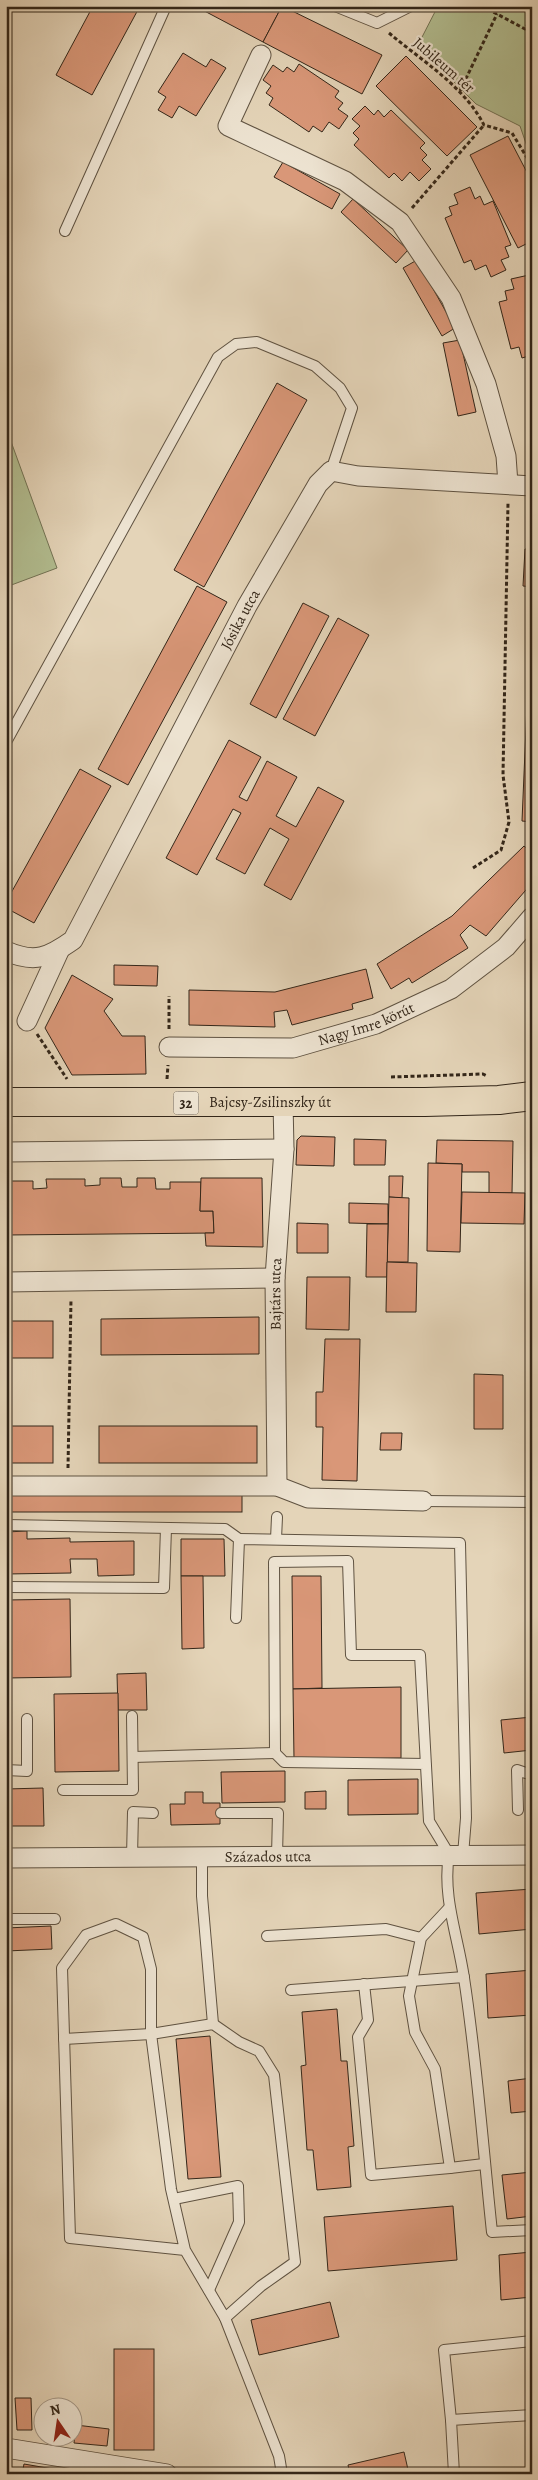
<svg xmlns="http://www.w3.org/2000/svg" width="538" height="2480" font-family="Alegreya,serif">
	<rect width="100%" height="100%" fill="#e4d4b8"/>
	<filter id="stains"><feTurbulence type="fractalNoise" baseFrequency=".004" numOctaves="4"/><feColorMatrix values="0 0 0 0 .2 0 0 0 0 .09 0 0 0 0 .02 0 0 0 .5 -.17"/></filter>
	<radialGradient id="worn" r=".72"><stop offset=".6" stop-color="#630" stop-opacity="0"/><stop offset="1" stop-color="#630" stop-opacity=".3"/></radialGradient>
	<g fill="#b2bd90" stroke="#727254">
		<polygon points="438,6 532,6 532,161 520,126 476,104 421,49 420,41"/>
		<polygon points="9,436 57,568 6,587 6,438"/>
	</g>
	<g fill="#d99778" stroke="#332619">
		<polygon points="93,6 140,6 92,95 56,75"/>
		<polygon points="195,6 282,6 263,42"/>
		<polygon points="282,6 382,55 362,94 263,42"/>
		<polygon points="183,53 206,67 211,59 226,68 196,116 179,106 172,118 158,110 166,97 158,92"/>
		<polygon points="406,56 477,127 447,156 376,86"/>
		<polygon points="299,64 339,91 335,97 343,103 338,109 348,116 339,129 329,122 322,132 313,126 309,132 269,105 273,98 266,93 271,86 263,80 273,65 283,72 287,67 294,72"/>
		<polygon points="365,106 374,115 378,110 384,117 391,110 425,143 420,148 427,155 422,160 431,169 419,181 410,172 402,181 394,173 389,178 354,145 359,139 353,133 360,126 352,119"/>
		<polygon points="508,136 532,182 532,241 518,248 470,155"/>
		<polygon points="283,162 340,194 332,209 274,177"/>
		<polygon points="470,187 475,199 480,196 484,205 493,201 511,245 505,247 509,257 501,260 506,270 491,277 486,265 475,270 471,260 464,263 445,218 452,215 449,207 458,204 454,194"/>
		<polygon points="353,199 408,250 396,263 341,212"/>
		<polygon points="417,260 455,328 442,336 403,268"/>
		<polygon points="529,275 532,286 532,355 522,358 519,347 511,349 499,302 507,300 505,291 514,289 511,279"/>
		<polygon points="460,340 476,412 458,416 443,343"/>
		<polygon points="277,383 307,400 204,587 174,570"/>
		<polygon points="532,393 532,442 531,442 528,394"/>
		<polygon points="525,549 532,549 532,822 522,821 532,587 523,586"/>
		<polygon points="197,586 227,602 128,785 98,769"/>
		<polygon points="303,603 329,616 276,718 250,704"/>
		<polygon points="338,618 369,635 315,736 283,719"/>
		<polygon points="229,740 261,757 239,797 247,801 267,761 297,777 276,816 296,827 318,787 344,801 291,900 264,885 289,839 270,828 245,874 216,859 241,813 233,809 197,875 166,858"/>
		<polygon points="80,769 111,786 34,923 6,908 6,902"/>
		<polygon points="524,846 532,853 532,883 486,936 470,925 460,935 468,948 412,983 409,978 391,989 377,964 452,916"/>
		<polygon points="114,965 158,966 157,986 114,985"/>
		<polygon points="366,969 373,998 352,1004 353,1009 292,1025 287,1010 274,1012 275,1027 189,1025 189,990 275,992"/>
		<polygon points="72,975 113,999 104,1011 122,1036 145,1036 146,1074 72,1075 45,1028"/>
		<polygon points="301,1136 335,1137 334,1166 296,1165 297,1140"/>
		<polygon points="354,1139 386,1140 385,1165 354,1165"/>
		<polygon points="437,1140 513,1141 512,1193 489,1193 489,1172 462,1172 462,1164 436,1163"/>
		<polygon points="428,1163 462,1164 460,1252 427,1251"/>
		<polygon points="389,1176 403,1176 402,1198 389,1197"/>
		<polygon points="100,1178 121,1178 122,1187 137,1187 137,1178 155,1178 156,1189 170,1189 170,1182 201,1182 200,1211 213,1211 214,1233 6,1235 6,1194 11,1194 11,1181 33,1181 33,1189 47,1188 46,1179 85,1179 85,1186 100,1185"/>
		<polygon points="201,1178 262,1178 263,1247 206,1246 205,1233 214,1233 213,1211 200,1211"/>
		<polygon points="462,1192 525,1193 524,1224 461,1223"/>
		<polygon points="389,1197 409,1198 408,1262 387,1262"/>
		<polygon points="349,1203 388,1204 388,1224 349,1223"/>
		<polygon points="297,1223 328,1224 328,1253 297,1253"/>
		<polygon points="367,1224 388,1224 387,1277 366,1277"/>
		<polygon points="387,1262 417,1263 416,1312 386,1312"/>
		<polygon points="307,1277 350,1277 349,1330 306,1329"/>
		<polygon points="259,1317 259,1354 101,1355 101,1319"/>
		<rect x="6" y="1321" width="47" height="37"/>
		<polygon points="325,1339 360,1339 357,1481 322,1480 323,1427 316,1427 316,1392 323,1392"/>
		<polygon points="474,1374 503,1375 503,1429 474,1429"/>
		<rect x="6" y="1426" width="47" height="37"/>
		<rect x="99" y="1426" width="158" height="37"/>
		<polygon points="381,1433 402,1433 401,1450 380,1450"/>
		<rect x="6" y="1494" width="236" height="18"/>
		<polygon points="27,1531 27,1539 70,1538 70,1542 134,1541 134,1575 98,1576 97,1559 70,1559 71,1573 6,1574 6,1532"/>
		<polygon points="181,1539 224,1539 225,1576 181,1576"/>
		<polygon points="181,1576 203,1576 204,1648 182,1649"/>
		<polygon points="292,1576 321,1576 322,1688 293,1689"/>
		<polygon points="70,1599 71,1677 6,1678 6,1600"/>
		<polygon points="146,1673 147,1710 118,1710 117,1674"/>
		<polygon points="401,1687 401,1758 294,1759 293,1689"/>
		<polygon points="118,1693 119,1771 55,1772 54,1694"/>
		<polygon points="532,1717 532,1750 504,1753 501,1720"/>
		<polygon points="285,1771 285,1802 222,1803 221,1772"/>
		<polygon points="418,1779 418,1814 348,1815 348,1780"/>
		<polygon points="43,1788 44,1826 6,1826 6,1789"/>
		<polygon points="326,1791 326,1809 305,1809 305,1792"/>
		<polygon points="185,1792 203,1792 203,1803 220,1803 220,1824 171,1825 170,1804 185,1804"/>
		<polygon points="532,1889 532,1929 479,1934 476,1893"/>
		<polygon points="51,1926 52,1949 6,1951 6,1928"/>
		<polygon points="532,1970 532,2015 488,2018 486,1974"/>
		<polygon points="337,2009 341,2061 347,2061 354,2146 348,2147 351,2187 317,2190 313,2150 307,2150 301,2066 306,2065 302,2012"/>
		<polygon points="210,2036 221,2177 188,2179 176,2039"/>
		<polygon points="532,2078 532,2111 511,2113 508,2081"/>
		<polygon points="532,2172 532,2216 507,2219 502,2175"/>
		<polygon points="453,2206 457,2260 328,2271 324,2217"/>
		<polygon points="532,2252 532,2297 501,2300 499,2255"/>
		<polygon points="330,2302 339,2337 259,2355 251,2320"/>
		<rect x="114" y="2349" width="40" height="101"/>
		<polygon points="15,2398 31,2398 32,2430 17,2430"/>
		<polygon points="76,2425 109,2429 107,2446 74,2443"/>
		<polygon points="43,2438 70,2438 70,2441"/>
		<polygon points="404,2452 409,2474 350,2474 348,2465"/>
		<polygon points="24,2464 53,2469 52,2474 22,2474"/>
	</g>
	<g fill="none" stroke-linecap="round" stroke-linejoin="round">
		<defs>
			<g id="lane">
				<polyline points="335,6 377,23 411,6"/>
				<polyline points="65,231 166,6"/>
				<polyline points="6,742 218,357 236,344 257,342 315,366 340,388 352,408 331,471"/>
				<polyline points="423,1501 532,1502"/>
				<polyline points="6,1525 225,1529 239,1539"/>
				<polyline points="276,1539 277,1517"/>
				<polyline points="6,1587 164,1588 166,1528"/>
				<polyline points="236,1618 239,1539 460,1543 466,1818 463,1855"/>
				<polyline points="133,1757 275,1753"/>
				<path d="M426,1764L284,1762L275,1753L274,1562L348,1561L351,1655H420L429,1821L449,1854C442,1897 458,1936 464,1978C477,2062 483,2148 492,2232L532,2230"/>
				<polyline points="6,1770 27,1771 27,1719"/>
				<polyline points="63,1790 133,1790 132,1716"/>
				<polyline points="518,1810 517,1770 532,1775"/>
				<polyline points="221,1813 278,1813 277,1856"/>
				<polyline points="132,1857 133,1812 153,1813"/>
				<polyline points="202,1858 202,1896 213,2024"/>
				<polyline points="449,1908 421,1938 409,1996 415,2032 435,2069 450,2168 484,2164"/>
				<polyline points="6,1919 55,1919"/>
				<polyline points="267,1936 386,1929 421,1938"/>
				<polyline points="364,1984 368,2020 358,2037 371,2175 450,2168"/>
				<polyline points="291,1990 464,1977"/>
				<polyline points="64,2039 151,2034 213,2024 239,2042 259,2051 274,2075 295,2262 261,2286 225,2318"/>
				<polyline points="174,2199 238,2186 239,2222 209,2290"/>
				<polyline points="185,2250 70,2238 62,1968 86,1935 116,1924 143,1937 151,1969 151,2034 171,2189 185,2250 225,2318 279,2456 282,2474"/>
				<polyline points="451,2420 444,2350 532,2341"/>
				<polyline points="454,2474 451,2420 532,2415"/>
			</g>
			<g id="street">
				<polyline points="261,55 228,126 345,181 400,222 451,298 486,384 506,456 508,484"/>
				<path id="s1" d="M6,951C35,964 49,957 73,940L247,606L318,484L331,471L358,476L532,486"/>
				<polyline points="27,1021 60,949"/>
				<path id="s2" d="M169,1047L293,1048L376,1024L451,989L506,947L532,917"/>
				<polyline points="6,1152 284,1149"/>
				<polyline points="6,1282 275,1278"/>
				<polyline points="6,1486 277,1486 308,1498 423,1501"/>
				<path id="s3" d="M277,1486L275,1278L284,1149L283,1102"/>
				<path id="s4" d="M6,1858L532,1855"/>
				<polyline points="6,2448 167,2474"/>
			</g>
			<g id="primary">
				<path id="s5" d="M6,1102H425L499,1100L532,1096"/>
			</g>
		</defs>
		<use href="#lane" stroke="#5f5241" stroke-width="12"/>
		<use href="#street" stroke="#5f5241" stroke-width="21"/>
		<use href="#primary" stroke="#332619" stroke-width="30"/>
		<g stroke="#332619" stroke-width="3" stroke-dasharray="4 2.5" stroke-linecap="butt">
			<polyline points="482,6 525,29 532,17"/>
			<path d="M389,33C422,61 464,86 484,125L512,133L532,166"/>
			<polyline points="460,91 497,14"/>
			<polyline points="412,208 484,125"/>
			<polyline points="473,868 501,850 509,822 503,775 508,503"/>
			<polyline points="169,1029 169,996"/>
			<polyline points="37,1034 67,1079"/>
			<polyline points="391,1077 483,1074 487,1076"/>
			<polyline points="167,1079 168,1065"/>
			<polyline points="68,1468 71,1299"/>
		</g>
		<use href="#lane" stroke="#ede3d1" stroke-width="10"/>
		<use href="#street" stroke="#ede3d1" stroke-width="19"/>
		<use href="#primary" stroke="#e4d4b8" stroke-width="28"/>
	</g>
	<g text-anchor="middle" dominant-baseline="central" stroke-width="4.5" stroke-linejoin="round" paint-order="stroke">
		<rect fill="#ede3d1" stroke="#6b5f50" stroke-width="1" x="173.5" y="1091.5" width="25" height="23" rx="4"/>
		<g font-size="14" font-weight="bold" fill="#332619">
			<text x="186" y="1103">32</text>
		</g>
		<g font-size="15" fill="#332619" stroke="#ede3d1">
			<text transform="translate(444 65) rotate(41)">Jubileum tér</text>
			<text stroke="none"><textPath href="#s1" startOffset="434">Jósika utca</textPath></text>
			<text stroke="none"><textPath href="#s2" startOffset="201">Nagy Imre körút</textPath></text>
			<text stroke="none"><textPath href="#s5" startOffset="264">Bajcsy-Zsilinszky út</textPath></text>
			<text stroke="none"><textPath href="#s3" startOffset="192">Bajtárs utca</textPath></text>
			<text stroke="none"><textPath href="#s4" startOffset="262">Százados utca</textPath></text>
		</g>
	</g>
	<rect width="538" height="2480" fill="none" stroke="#e4d4b8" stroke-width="25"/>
	<rect x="8" y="8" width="523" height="2465" fill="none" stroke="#332619" stroke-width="2.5"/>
	<rect x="12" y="12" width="513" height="2455" fill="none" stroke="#332619"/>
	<g transform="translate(58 2422) rotate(347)"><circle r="24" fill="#ede3d1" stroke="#a39787"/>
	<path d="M0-4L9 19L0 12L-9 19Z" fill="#8f2418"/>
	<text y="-8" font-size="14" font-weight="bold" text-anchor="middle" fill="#332619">N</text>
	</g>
	<rect width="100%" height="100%" filter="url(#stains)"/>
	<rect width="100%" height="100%" fill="url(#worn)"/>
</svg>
